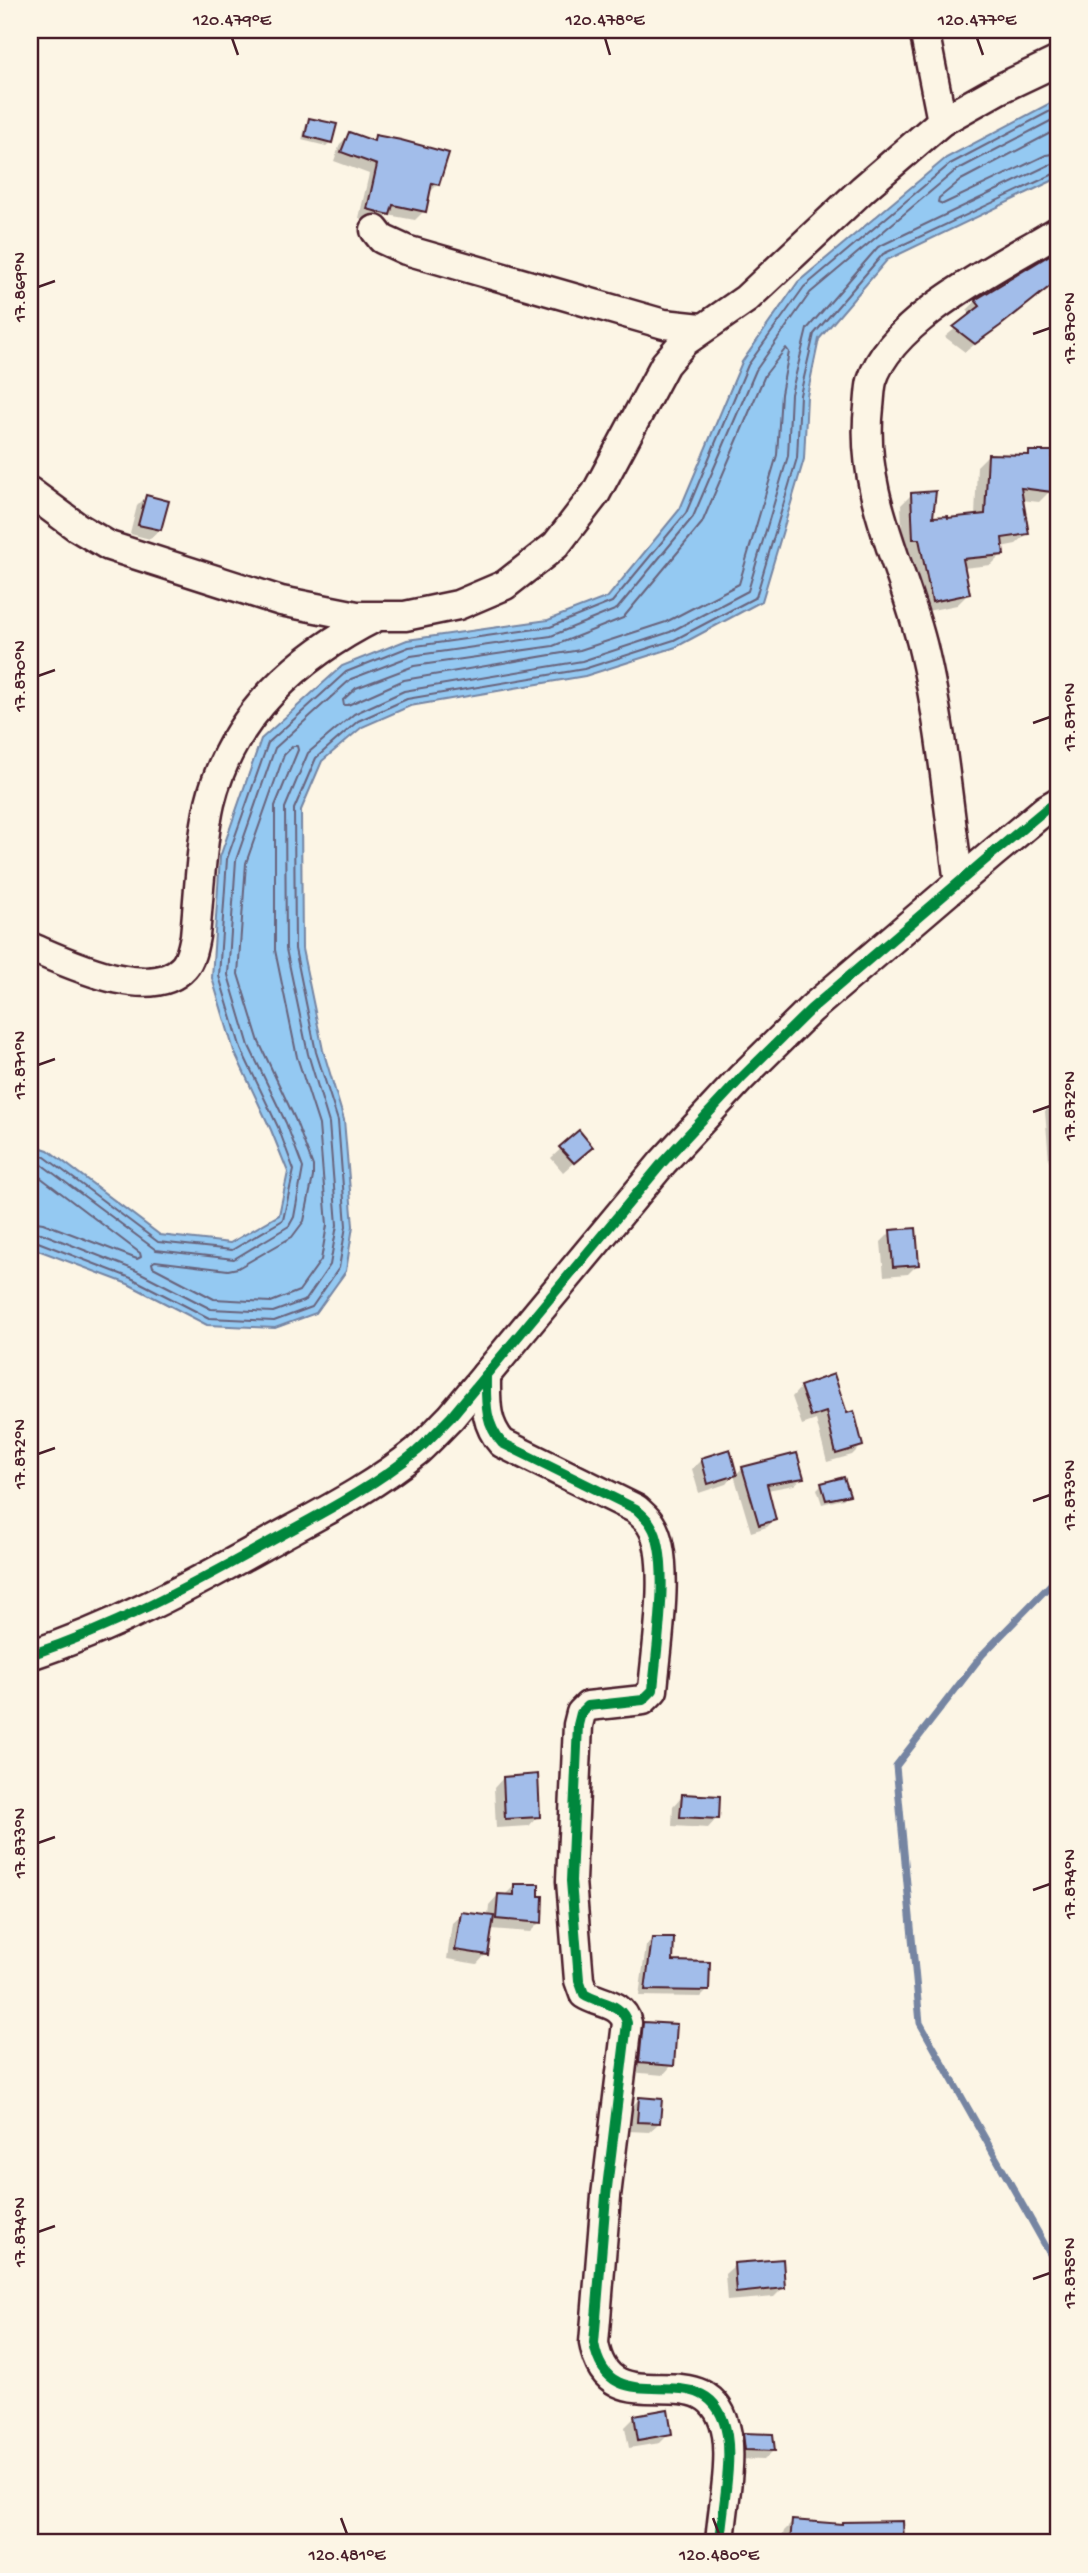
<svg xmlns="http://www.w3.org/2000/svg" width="1088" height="2573" font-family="'Gochi Hand',sans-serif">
	<rect width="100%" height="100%" fill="#fcf5e5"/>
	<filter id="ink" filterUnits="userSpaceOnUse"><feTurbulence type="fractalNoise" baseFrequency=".0143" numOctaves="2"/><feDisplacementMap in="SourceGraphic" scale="14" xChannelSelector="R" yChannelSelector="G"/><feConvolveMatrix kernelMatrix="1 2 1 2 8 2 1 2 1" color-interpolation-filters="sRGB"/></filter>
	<g filter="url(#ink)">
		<polygon fill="#94c9f2" stroke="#7685a2" stroke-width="2" points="1058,99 1058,178 887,260 819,339 807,396 804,459 762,601 676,647 585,676 410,706 362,727 322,761 301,810 302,949 323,1050 344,1120 353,1226 346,1271 316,1313 275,1328 207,1325 128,1284 30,1247 30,1144 48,1150 160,1235 230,1243 279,1215 288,1172 271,1130 234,1051 212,978 220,857 261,739 342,666 407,640 548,620 608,597 680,509 742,362 798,282 946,158"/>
		<g fill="#0003">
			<polygon points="310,120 331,142 326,146 302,140 306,124"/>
			<polygon points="349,135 371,142 376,137 438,184 428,194 424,211 415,220 388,215 380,223 359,218 369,174 334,161 340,144"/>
			<polygon points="1058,252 1058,279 965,352 945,337 971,315 967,310 976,301"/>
			<polygon points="1030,452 1050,491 1039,502 1022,500 1027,534 1016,544 1001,547 1002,554 991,565 963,568 968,594 957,605 922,612 909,549 903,549 901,505 912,494 931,519 946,520 975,517 977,466 988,455 1026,457"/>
			<polygon points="146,497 160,530 150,539 130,534 137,506"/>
			<polygon points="1058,1099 1058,1160 1049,1161 1045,1111"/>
			<polygon points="579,1132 581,1156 563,1172 551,1158"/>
			<polygon points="891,1232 917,1265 908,1274 884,1276 881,1242"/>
			<polygon points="801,1387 846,1415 861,1446 852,1455 827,1462 816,1420 802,1425 792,1397"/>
			<polygon points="796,1455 802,1478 794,1485 767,1490 774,1520 767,1527 751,1532 734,1475 726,1484 699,1493 692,1469 701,1460 736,1475 742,1468"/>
			<polygon points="843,1479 848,1495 843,1499 822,1504 817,1489 821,1485"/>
			<polygon points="503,1778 538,1816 529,1826 496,1828 494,1788"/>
			<polygon points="682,1796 717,1818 708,1828 672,1826 673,1806"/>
			<polygon points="515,1885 540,1922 530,1932 490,1929 486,1954 477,1964 447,1959 452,1923 462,1914 488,1917 489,1905 498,1895 504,1896"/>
			<polygon points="653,1939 671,1963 708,1990 701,1997 639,1996 646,1946"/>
			<polygon points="644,2023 672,2065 663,2075 630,2072 634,2033"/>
			<polygon points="639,2099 659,2123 649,2132 628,2131 630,2109"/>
			<polygon points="735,2265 783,2288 774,2297 727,2301 725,2274"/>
			<polygon points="635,2417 670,2433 660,2443 629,2448 625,2427"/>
			<polygon points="744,2434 774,2450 764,2460 736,2459 735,2444"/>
			<polygon points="793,2522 840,2525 842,2523 901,2523 902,2543 732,2543 738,2538 783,2535 784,2531"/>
		</g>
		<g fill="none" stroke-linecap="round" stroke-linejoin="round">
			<g stroke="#68637b" stroke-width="2">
				<polyline points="1058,129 961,180 939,198 938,202 943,204 1046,155 1058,153"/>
				<polygon points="786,348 789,352 781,394 777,455 739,584 666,622 580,650 404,680 348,705 344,705 343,700 356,688 414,666 553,646 623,618 702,523 765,375"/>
				<polygon points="293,746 297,746 298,750 275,806 275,950 297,1057 319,1125 327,1225 321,1260 299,1291 271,1302 214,1299 153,1267 152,1263 155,1261 228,1270 238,1268 292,1237 304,1221 313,1177 313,1166 295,1119 259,1042 238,974 246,863 284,755"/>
				<polyline points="30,1151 45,1157 158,1242 232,1250 283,1220 294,1170 278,1127 241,1049 219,976 227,859 268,743 346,672 409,647 550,627 612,602 686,513 748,365 804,287 950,164 1058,107"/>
				<polyline points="30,1160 41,1164 156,1250 234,1259 289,1226 294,1217 303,1168 286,1123 249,1046 228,975 236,860 275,748 351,679 411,656 551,636 617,609 693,517 756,370 810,293 955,171 1058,117"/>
				<polyline points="30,1171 36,1174 140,1253 141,1257 137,1259 43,1223 30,1221"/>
				<polyline points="30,1232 41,1233 135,1270 211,1309 273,1312 306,1300 330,1265 337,1225 329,1123 308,1054 286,949 285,808 308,753 354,714 404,691 582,661 670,632 748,591 788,456 791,394 807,329 878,247 1049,165 1058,163"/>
				<polyline points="30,1241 38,1242 131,1278 209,1318 274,1321 312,1307 339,1268 346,1226 338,1121 316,1052 295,949 294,809 316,758 358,721 407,699 584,669 674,640 756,597 797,458 800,395 814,334 883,254 1058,172"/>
			</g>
			<polyline stroke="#7685a2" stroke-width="7" points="1058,1577 982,1655 896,1766 920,2023 1058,2268"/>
		</g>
		<g fill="#a2bdea" stroke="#4a1f2b" stroke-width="2">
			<polygon points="309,118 337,124 332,143 305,136"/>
			<polygon points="349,132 374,141 375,135 401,140 449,153 439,185 432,183 426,212 393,205 390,215 367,209 377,165 341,152"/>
			<polygon points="1058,250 1058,280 1000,326 975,344 953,327 980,306 975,300"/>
			<polygon points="1029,451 1053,451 1052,492 1021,488 1029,534 1002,538 1004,555 963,559 970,594 932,602 919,539 913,539 911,493 936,491 933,517 948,516 948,518 985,514 988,454 1029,455"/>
			<polygon points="146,495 169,501 161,530 138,525"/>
			<polygon points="579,1130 593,1147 574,1163 559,1147"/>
			<polygon points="916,1228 919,1265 893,1267 890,1230"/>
			<polygon points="834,1374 847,1413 854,1411 863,1446 836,1454 826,1412 811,1417 800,1386"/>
			<polygon points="730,1449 737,1475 708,1484 701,1458"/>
			<polygon points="797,1453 804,1478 767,1484 776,1520 759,1525 742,1467"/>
			<polygon points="844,1477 850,1495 826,1500 821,1483"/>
			<polygon points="538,1774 540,1817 505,1819 503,1777"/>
			<polygon points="682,1794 720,1796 719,1819 680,1817"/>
			<polygon points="514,1884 539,1884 539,1896 543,1896 542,1923 496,1919 498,1894 514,1895"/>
			<polygon points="461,1912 494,1916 488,1955 455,1950"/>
			<polygon points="652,1938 674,1938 673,1961 710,1962 709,1991 645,1990"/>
			<polygon points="643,2022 677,2024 674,2066 639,2063"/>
			<polygon points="639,2097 662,2099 660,2123 637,2122"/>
			<polygon points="783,2259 785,2288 736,2293 734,2263"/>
			<polygon points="668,2409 672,2434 638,2440 634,2415"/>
			<polygon points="743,2433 773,2434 775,2451 745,2450"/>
			<polygon points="792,2520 842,2524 842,2522 903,2521 904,2543 790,2543"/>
		</g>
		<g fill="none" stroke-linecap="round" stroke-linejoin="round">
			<defs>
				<g id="minor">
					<polyline points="924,30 942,121"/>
					<polyline points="375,230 382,239 406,250 664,324 701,328"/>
					<polyline points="30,492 77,527 109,546 281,601 357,616 405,616 458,605 505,585 556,545 596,493 665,364 684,342 746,299 863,189 942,121 999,89 1058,61"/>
					<path d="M959,882C948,806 942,728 924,652C905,569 859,495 869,407C870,399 870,389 872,381C891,318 1004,264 1058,231"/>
					<path d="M30,947C66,962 151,1004 184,967C191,959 193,946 195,936C199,895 201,842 210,803C231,716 300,655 376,617"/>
					<path d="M486,1375C486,1400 484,1423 502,1443L636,1509C641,1514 648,1519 651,1525C672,1557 656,1650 653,1690L643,1700L588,1706L581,1713L578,1725L571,1881L579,1980L584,1994C599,2004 622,2002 627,2023L606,2196L594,2343C609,2433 711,2343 727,2435C732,2466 722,2511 720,2543"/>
					<path d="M30,1655C112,1628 187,1588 262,1546C314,1517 371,1489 417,1451C429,1440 440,1428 451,1417L663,1162L741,1078L811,1009L992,854L1046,809L1058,802"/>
				</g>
			</defs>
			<use href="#minor" stroke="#4a1f2b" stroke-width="33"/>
			<use href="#minor" stroke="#fcf5e5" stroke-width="28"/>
			<defs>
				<g id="cycleway">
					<path d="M486,1375C486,1400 484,1423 502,1443L636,1509C641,1514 648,1519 651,1525C672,1557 656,1650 653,1690L643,1700L588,1706L581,1713L578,1725L571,1881L579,1980L584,1994C599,2004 622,2002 627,2023L606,2196L594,2343C609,2433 711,2343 727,2435C732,2466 722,2511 720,2543"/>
					<path d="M30,1655C112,1628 187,1588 262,1546C314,1517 371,1489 417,1451C429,1440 440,1428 451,1417L663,1162L741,1078L811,1009L992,854L1046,809L1058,802"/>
				</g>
			</defs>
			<use href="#cycleway" stroke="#fcf5e5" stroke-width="15"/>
			<use href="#cycleway" stroke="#00873e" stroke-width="10"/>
		</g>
	</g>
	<path fill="none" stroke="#4a1f2b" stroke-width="2.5" d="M232,38L238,55M605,38L610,55M977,38L983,55M38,287L55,281M1033,334L1050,328M38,676L55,670M1033,723L1050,717M38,1065L55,1059M1033,1112L1050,1106M38,1454L55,1448M1033,1501L1050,1495M38,1843L55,1837M1033,1890L1050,1884M38,2232L55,2226M1033,2279L1050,2273M341,2518L347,2534M713,2518L719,2534"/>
	<rect width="1088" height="2573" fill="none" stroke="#fcf5e5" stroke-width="77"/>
	<rect x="38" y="38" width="1012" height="2496" fill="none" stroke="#4a1f2b" stroke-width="2.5"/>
	<g font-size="18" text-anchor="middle" fill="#4a1f2b">
		<text x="232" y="25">120.479°E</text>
		<text x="605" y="25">120.478°E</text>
		<text x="977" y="25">120.477°E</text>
		<text transform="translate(19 287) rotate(-90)" y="6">17.869°N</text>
		<text transform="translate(1069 328) rotate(-90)" y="6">17.870°N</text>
		<text transform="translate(19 676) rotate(-90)" y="6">17.870°N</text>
		<text transform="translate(1069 717) rotate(-90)" y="6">17.871°N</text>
		<text transform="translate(19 1065) rotate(-90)" y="6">17.871°N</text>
		<text transform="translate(1069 1106) rotate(-90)" y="6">17.872°N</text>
		<text transform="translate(19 1454) rotate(-90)" y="6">17.872°N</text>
		<text transform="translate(1069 1495) rotate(-90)" y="6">17.873°N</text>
		<text transform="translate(19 1843) rotate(-90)" y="6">17.873°N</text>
		<text transform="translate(1069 1884) rotate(-90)" y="6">17.874°N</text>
		<text transform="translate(19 2232) rotate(-90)" y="6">17.874°N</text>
		<text transform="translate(1069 2273) rotate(-90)" y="6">17.875°N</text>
		<text x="347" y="2560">120.481°E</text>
		<text x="719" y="2560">120.480°E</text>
	</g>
</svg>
